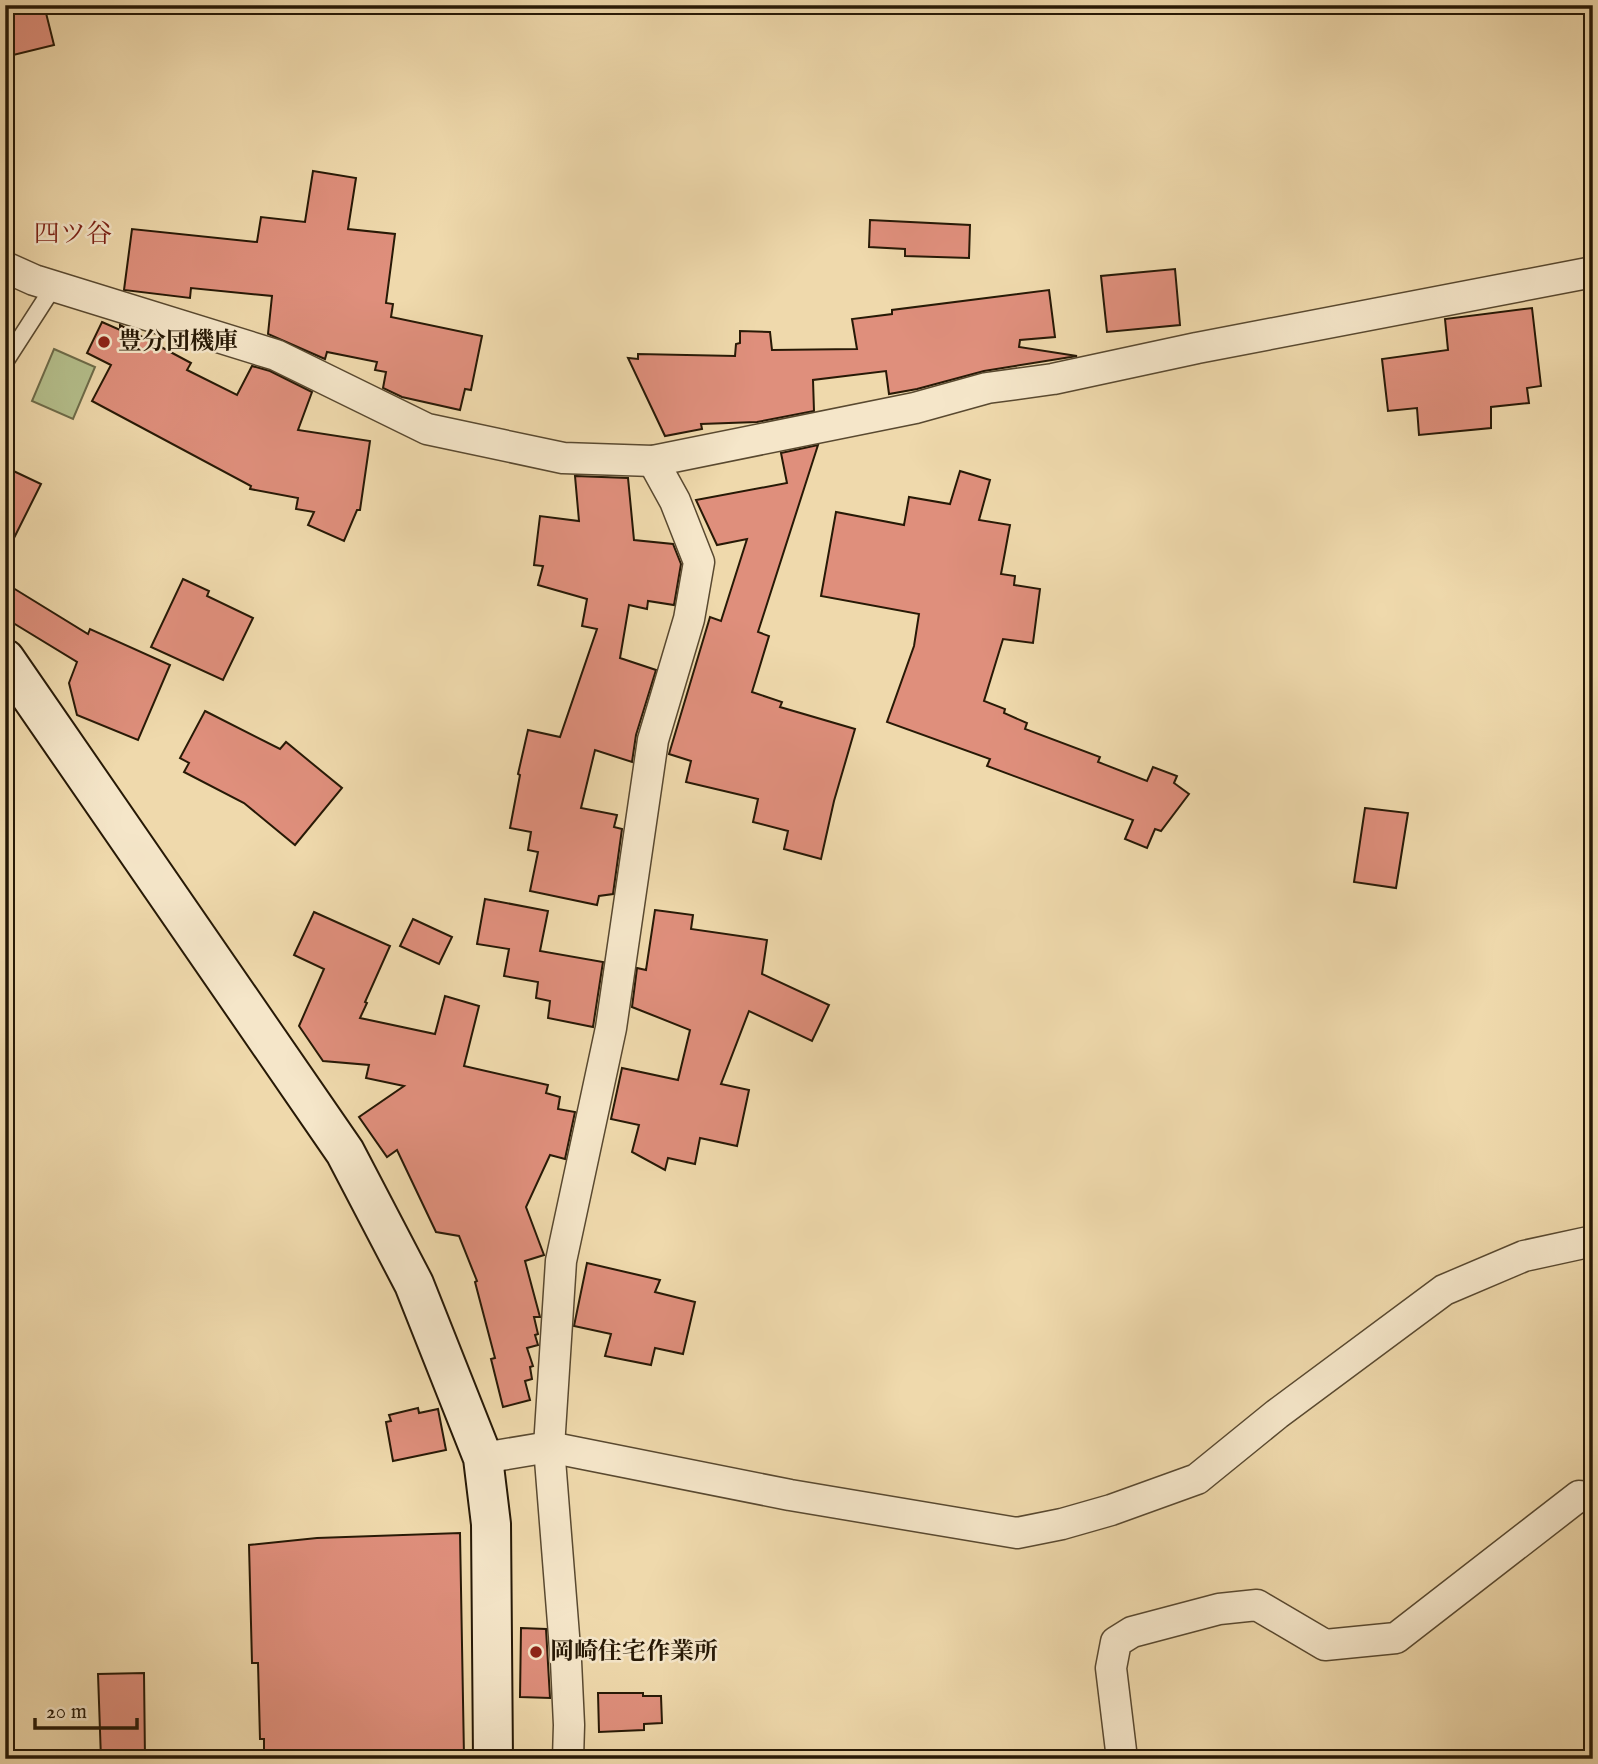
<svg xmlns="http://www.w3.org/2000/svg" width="1598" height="1764" font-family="'IM FELL English','Noto Serif JP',serif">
	<rect width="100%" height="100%" fill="#efd9ac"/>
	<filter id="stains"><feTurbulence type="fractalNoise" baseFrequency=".00286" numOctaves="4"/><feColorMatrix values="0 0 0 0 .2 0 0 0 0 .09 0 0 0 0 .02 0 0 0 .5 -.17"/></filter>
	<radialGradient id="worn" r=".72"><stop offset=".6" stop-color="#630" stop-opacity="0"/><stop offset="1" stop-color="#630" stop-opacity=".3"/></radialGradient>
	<polygon fill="#b5c08d" stroke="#6e6c4a" stroke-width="2" points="54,349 95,367 73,419 32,401"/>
	<g fill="#df8f7c" stroke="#271906" stroke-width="2">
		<polygon points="5,5 44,5 54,45 5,57"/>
		<polygon points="313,171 356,178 348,229 395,234 386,303 393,304 391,317 482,336 471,390 465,389 460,410 402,397 383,388 386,372 375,370 377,362 327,352 325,359 268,334 272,296 191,288 190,298 124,290 132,229 257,242 261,217 305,222"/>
		<polygon points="870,220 970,225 969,258 905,256 905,249 869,247"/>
		<polygon points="1175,269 1180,325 1107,332 1101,276"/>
		<polygon points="1049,290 1055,337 1020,340 1019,347 1077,356 984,371 917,389 889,394 886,371 813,380 814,411 757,422 701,424 702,429 665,436 628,358 638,359 638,354 735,356 736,344 740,343 740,331 770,332 772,350 857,349 852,319 892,314 892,310"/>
		<polygon points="1532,308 1541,386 1527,388 1529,403 1491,407 1491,428 1419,435 1417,408 1388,411 1382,359 1448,350 1445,319"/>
		<polygon points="102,322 120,330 120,325 191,363 187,370 237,395 252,366 270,371 312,392 298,430 370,441 360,510 357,510 344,541 308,525 314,512 296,509 298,498 250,489 251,486 92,401 111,365 87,353"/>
		<polygon points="818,445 758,632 769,636 752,692 782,702 780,707 855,729 834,801 821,859 784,849 788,831 753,822 758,799 686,782 691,761 669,754 710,617 721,621 747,539 717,545 696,500 787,483 781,453"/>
		<polygon points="5,467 41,484 5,556"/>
		<polygon points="960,471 990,480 979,520 1010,525 1001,574 1015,576 1014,585 1040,589 1033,643 1003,639 984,701 1005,709 1004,713 1027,723 1025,729 1100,757 1098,762 1147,781 1153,767 1177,776 1174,783 1189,794 1161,831 1155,829 1147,848 1125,839 1133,820 987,766 990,759 887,722 914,646 919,614 821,596 836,512 904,525 909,497 950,504"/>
		<polygon points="575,476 628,478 634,540 673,544 681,564 674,605 648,601 647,609 629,605 620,658 656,670 636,735 632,762 595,750 581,808 617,815 614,827 622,829 613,894 599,896 597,905 530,891 538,852 528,850 531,832 510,828 520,775 518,774 528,730 560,737 597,629 582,626 587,599 538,585 543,566 534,565 540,516 579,521"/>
		<polygon points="183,579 209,591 207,596 253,618 223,680 151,647"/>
		<polygon points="5,583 88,634 90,629 170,665 138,740 77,715 69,683 77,662 5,618"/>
		<polygon points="205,711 280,749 286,742 342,788 295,845 244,803 184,772 189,763 180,758"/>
		<polygon points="1365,808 1408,813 1396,888 1354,882"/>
		<polygon points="485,899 548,911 540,951 603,962 593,1027 548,1018 550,1001 536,998 538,982 504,976 509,949 477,944"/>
		<polygon points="655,910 693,915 691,929 767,940 762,974 829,1005 812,1041 749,1011 721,1084 749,1090 737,1146 700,1138 695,1164 668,1158 665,1170 632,1152 639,1125 611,1119 622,1068 678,1080 690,1030 632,1007 637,968 646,970"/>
		<polygon points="314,912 390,946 365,1002 367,1003 360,1018 435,1034 445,996 479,1006 464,1066 548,1085 546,1093 560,1097 558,1109 575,1112 565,1159 550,1155 526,1207 544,1255 525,1261 540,1317 534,1317 538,1334 535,1335 538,1345 527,1348 533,1366 530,1367 532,1379 525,1381 530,1400 503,1407 491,1359 495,1358 475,1282 477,1281 459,1236 436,1232 397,1150 387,1157 359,1117 404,1086 366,1078 369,1065 323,1061 299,1026 324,969 294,955"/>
		<polygon points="413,919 452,937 439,964 400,946"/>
		<polygon points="587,1263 660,1280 655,1292 695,1302 683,1354 655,1348 651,1365 605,1356 611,1334 574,1326"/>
		<polygon points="418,1408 419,1413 438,1409 446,1450 393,1461 386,1422 391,1421 389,1415"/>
		<polygon points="460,1533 464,1756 459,1756 459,1759 264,1759 264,1739 260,1739 258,1663 252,1663 249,1545 317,1538"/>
		<polygon points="521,1628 546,1629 550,1698 520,1697"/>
		<polygon points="144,1673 145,1759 101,1759 98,1674"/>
		<polygon points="598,1693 643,1693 643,1696 661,1696 662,1723 644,1724 644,1730 599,1732"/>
	</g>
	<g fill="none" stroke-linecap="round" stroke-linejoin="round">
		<defs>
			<polyline id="lane" points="5,362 54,286"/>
			<g id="street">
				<polyline points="5,267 34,280 276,355 427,429 563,458 653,461 915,408 987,388 1053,379 1197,348 1593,272"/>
				<polyline points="483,1458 549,1447 790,1495 1017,1533 1062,1524 1111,1510 1197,1479 1277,1414 1444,1290 1524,1256 1593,1241"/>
				<polyline points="568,1759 569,1725 566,1661 549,1447 561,1261 611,1028 653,740 689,619 699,562 675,501 653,461"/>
				<polyline points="1122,1759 1111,1668 1116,1642 1132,1632 1219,1609 1257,1605 1325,1645 1396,1638 1579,1496 1593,1499"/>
			</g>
			<polyline id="secondary" points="5,659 345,1152 414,1284 483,1458 491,1524 493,1759"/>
		</defs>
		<use href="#lane" stroke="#594930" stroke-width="19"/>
		<use href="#street" stroke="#594930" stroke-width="33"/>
		<use href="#secondary" stroke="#271906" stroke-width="42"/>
		<use href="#lane" stroke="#f5e6c9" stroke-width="16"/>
		<use href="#street" stroke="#f5e6c9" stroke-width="30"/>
		<use href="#secondary" stroke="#f5e6c9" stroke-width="38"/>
	</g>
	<g fill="#8f2418" stroke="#f5e6c9" stroke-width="2.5">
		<circle cx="104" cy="342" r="7"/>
		<circle cx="536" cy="1652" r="7"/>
	</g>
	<g text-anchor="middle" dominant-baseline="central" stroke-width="5" stroke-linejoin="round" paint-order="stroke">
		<g font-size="24" font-weight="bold" fill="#271906" stroke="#f5e6c9" text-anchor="start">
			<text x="118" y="342">豊分団機庫</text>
			<text x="550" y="1652">岡崎住宅作業所</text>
		</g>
		<g font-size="26" fill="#7a1f14" stroke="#f5e6c9">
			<text x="73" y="234">四ツ谷</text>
		</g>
	</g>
	<rect width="1598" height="1764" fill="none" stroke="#efd9ac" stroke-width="28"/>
	<rect x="7" y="7" width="1584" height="1750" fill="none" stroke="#271906" stroke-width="3.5"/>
	<rect x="14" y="14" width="1570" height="1736" fill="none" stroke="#271906" stroke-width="2"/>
	<path d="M35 1718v10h102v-10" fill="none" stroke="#271906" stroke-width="3.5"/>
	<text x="46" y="1718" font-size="21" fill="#271906" stroke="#f5e6c9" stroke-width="5" paint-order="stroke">20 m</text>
	<rect width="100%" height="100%" filter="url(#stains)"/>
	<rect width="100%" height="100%" fill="url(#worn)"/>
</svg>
